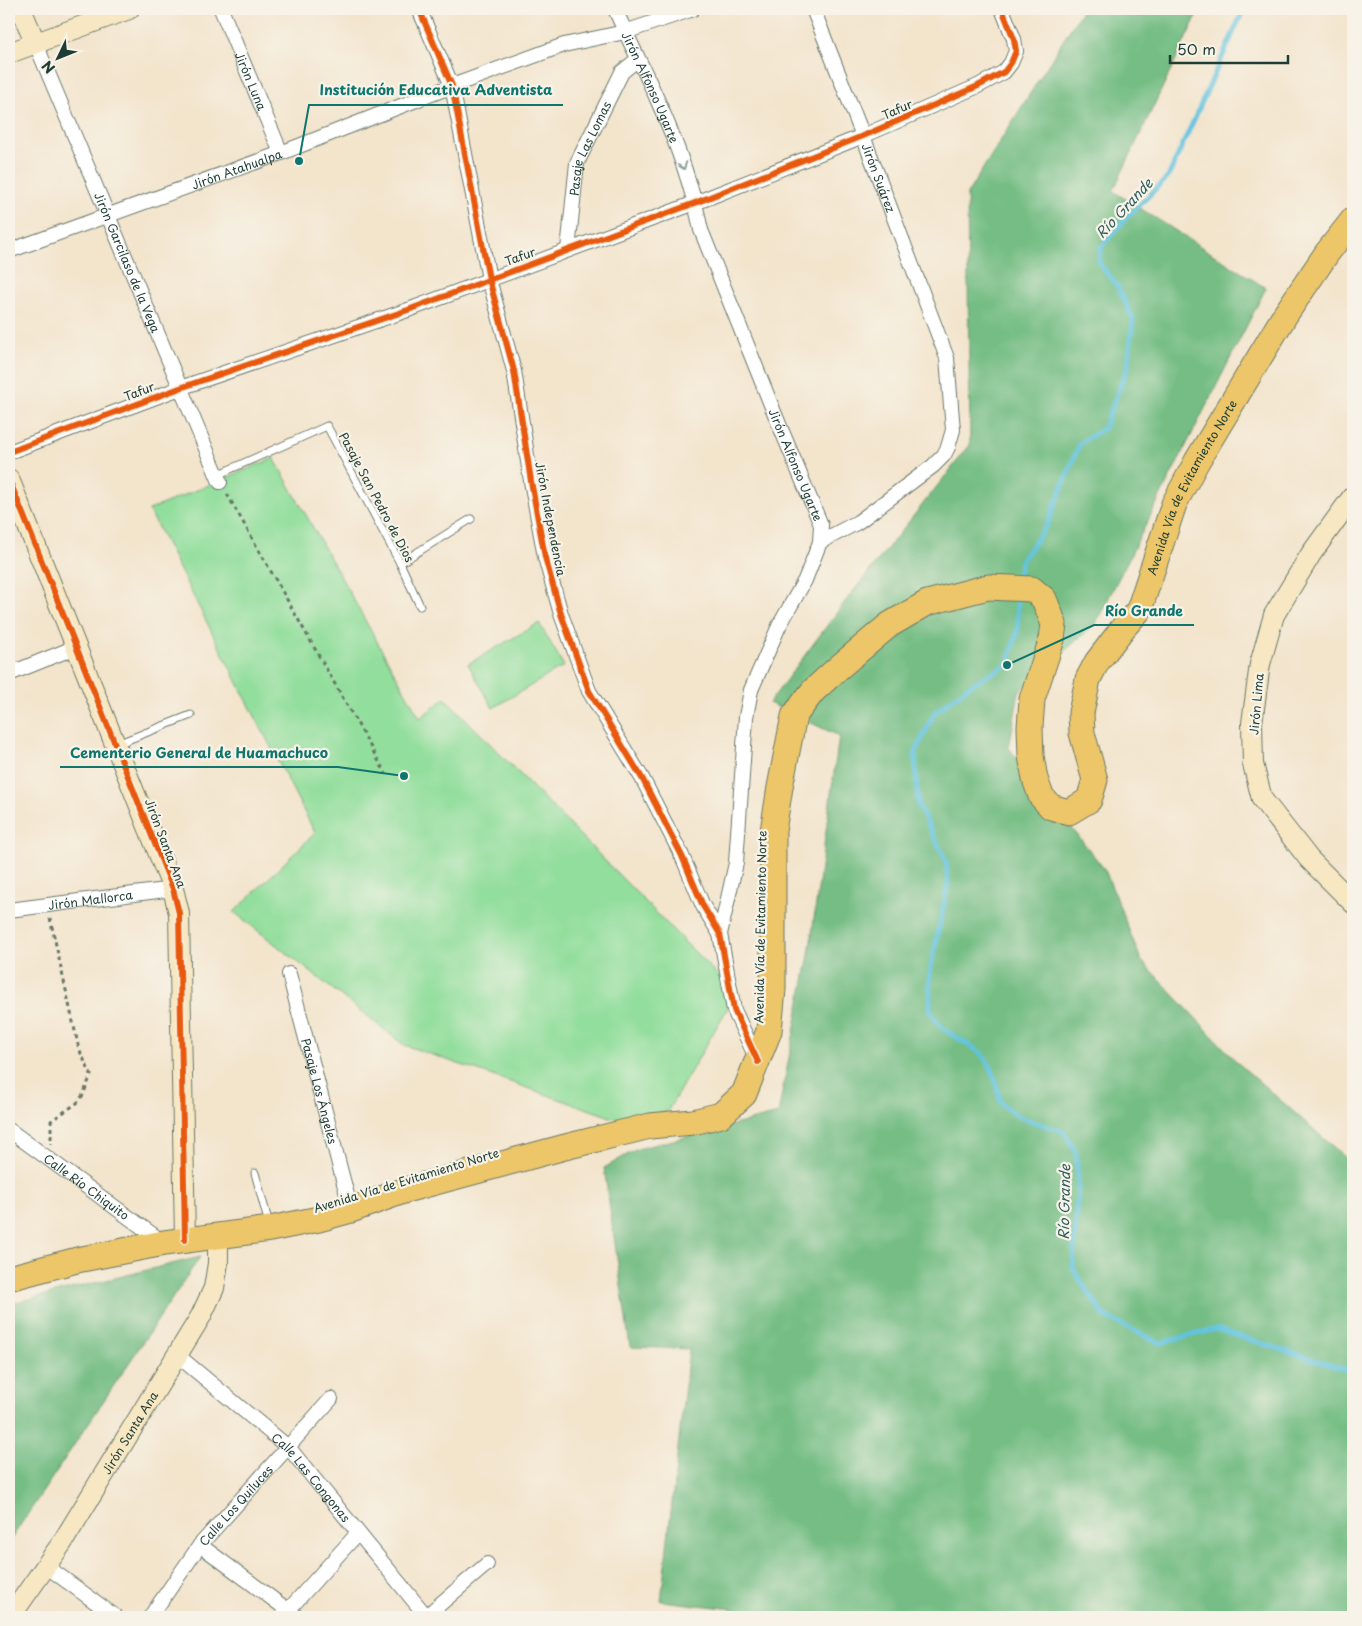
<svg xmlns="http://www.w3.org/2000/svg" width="1362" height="1626" font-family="'Playpen Sans',sans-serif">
	<rect width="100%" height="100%" fill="#f7f3e8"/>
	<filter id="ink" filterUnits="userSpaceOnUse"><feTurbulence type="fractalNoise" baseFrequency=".02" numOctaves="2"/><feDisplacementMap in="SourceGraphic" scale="10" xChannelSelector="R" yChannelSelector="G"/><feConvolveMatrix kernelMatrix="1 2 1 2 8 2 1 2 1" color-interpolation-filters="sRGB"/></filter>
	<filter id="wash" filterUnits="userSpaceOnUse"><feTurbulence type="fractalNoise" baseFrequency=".0096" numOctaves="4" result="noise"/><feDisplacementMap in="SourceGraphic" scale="20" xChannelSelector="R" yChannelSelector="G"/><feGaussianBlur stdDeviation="1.12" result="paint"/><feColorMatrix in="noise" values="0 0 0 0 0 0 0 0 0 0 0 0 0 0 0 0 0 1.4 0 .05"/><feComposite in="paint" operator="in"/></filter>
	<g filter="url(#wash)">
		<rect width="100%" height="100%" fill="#f3e4cc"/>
		<g fill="#92de9c" stroke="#588e68">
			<polygon points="274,458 420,718 445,698 736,994 667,1112 625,1122 404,1045 234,912 315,833 149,510"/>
			<polygon points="539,623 564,666 493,708 468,664"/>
		</g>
		<g fill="#75bd84" stroke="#4a7d5c">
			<polygon points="1083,9 1200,9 1113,191 1266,288 1096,623 1019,692 1009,748 1105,870 1141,960 1238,1063 1353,1164 1353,1617 807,1617 661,1601 689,1349 630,1347 604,1168 637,1149 778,1114 809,955 839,736 769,703 844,603 970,445 967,194"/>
			<polygon points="200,1257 9,1542 9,1304"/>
		</g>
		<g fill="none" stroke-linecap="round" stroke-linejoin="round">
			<g stroke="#61c3df" stroke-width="5">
				<polyline points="1017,582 1021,561 1047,525 1080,443 1104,428 1128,366 1133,319 1118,287 1099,263 1101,247 1127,217 1168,177 1244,9"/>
				<polyline points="1017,595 1018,630 1007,665 972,684 935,712 915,753 918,804 946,861 948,884 930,972 930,1011 942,1028 981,1053 992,1069 1001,1103 1017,1116 1064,1132 1076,1153 1078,1186 1073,1269 1104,1316 1160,1343 1216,1329 1353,1372"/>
			</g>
		</g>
	</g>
	<g filter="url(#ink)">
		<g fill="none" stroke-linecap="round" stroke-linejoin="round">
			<defs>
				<g id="lane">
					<polyline points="217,475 327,426 400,563 420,606"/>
					<polyline points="400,563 471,519"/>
					<polyline points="117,744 191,715"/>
					<polyline points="255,1173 269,1224"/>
				</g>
				<g id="street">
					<path id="s1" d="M221,9L281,153"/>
					<polyline points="419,9 452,86 489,279 514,371 531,481 545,557 561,614 589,691 642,778 682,856 703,906 720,934 734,1010 758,1062"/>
					<path id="s2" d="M615,9C628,39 644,69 657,99C676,141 692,185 701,230L774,412L821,525L820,542L805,580L779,626L751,690L746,717L736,863L720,934"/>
					<path id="s3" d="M813,9L863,136L947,358L953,430L948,447L944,455L933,466L858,522L820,542"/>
					<path id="s4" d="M35,42L220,482"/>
					<path id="s5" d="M568,250L577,163L622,72L638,59"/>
					<path id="s6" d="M9,251L281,153L452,86L564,45L625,32L693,9"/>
					<polyline points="9,452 180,388 408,310 695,203 863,136 978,86 1004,72 1011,63 1016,51 1014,39 1002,9"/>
					<polyline points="9,674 76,647"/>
					<path id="s7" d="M9,910L173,889"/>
					<path id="s8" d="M289,974L351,1210"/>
					<path id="s9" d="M9,1130L164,1243"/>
					<path id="s10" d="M177,1355L289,1448L427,1617"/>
					<polyline points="200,1545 297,1617"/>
					<polyline points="46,1566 116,1617"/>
					<path id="s11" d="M150,1617L200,1545L331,1399"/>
					<polyline points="282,1617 358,1533"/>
					<polyline points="425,1617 487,1564"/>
				</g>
				<g id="secondary">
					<polyline points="21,9 35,42"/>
					<polyline points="9,53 129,9"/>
					<polyline points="9,479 173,889 179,913 185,1240"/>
					<polyline points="1353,496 1311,554 1274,615 1260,664 1252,723 1253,764 1262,799 1309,859 1353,903"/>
					<path id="s12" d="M10,1617L62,1543L201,1316L214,1288L218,1263V1236"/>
				</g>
				<g id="highway">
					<path id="s13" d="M9,1278L77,1260L164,1243L270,1229L319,1219L351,1210L406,1190L565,1147L650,1126L693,1122L721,1115L744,1094L769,1031L773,989V831L780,787L794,716L813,691L837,669L889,625L927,603L988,587L1032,589L1044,599L1054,624L1052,639L1032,699L1030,727L1031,756L1035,779L1041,796L1051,807L1069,812L1089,800L1095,780L1082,733L1081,713L1088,679L1097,662L1123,628L1139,610L1174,504L1197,461L1285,315L1327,253L1353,220"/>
				</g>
			</defs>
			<use href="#lane" stroke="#697769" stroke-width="9"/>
			<use href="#street" stroke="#697769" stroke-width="16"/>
			<use href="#secondary" stroke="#697769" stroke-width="22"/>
			<use href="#highway" stroke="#697769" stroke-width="27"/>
			<g stroke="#697769" stroke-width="3" stroke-dasharray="4 4" stroke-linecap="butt">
				<polyline points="227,494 386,774"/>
				<polyline points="50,918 79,1049 91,1075 83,1095 77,1103 51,1121 51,1144"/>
			</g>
			<use href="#lane" stroke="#fff" stroke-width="7"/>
			<use href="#street" stroke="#fff" stroke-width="14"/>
			<use href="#secondary" stroke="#f7e8c3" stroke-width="20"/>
			<use href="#highway" stroke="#ecc669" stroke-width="25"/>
			<defs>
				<g id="cycleway">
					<polyline points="419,9 452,86 489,279 514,371 531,481 545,557 561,614 589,691 642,778 682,856 703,906 720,934 734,1010 758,1062"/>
					<polyline points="9,452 180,388 408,310 695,203 863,136 978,86 1004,72 1011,63 1016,51 1014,39 1002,9"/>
					<polyline points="9,479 173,889 179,913 185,1240"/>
				</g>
			</defs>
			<use href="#cycleway" stroke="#f7f3e8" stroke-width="9"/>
			<use href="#cycleway" stroke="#e8590c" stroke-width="6"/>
		</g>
		<defs><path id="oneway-chevron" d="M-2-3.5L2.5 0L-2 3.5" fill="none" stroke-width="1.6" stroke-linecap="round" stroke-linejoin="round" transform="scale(1.25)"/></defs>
		<use stroke="#8f9e9a" href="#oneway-chevron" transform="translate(683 166) rotate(71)"/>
	</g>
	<g text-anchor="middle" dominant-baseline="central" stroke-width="4.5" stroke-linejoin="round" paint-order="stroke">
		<g font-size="12" fill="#1f3d34" stroke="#f7f3e8">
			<text stroke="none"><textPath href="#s1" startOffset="78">Jirón Luna</textPath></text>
			<text stroke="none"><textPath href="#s2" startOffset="86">Jirón Alfonso Ugarte</textPath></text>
			<text transform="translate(897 109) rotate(-24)">Tafur</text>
			<text stroke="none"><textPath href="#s5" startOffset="105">Pasaje Las Lomas</textPath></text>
			<text stroke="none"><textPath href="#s6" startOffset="242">Jirón Atahualpa</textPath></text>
			<text stroke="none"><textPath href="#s3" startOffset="181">Jirón Suárez</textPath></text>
			<text transform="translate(520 256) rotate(-20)">Tafur</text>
			<text stroke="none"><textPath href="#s4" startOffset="239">Jirón Garcilaso de la Vega</textPath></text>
			<text transform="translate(139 391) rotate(-21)">Tafur</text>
			<text stroke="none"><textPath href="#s2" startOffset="491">Jirón Alfonso Ugarte</textPath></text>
			<text stroke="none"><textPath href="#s13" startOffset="2052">Avenida Vía de Evitamiento Norte</textPath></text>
			<text transform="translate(377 497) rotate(62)">Pasaje San Pedro de Dios</text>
			<text transform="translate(551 519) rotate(79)">Jirón Independencia</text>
			<text transform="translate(1256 704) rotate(-85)">Jirón Lima</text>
			<text transform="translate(166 843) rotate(69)">Jirón Santa Ana</text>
			<text stroke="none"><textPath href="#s7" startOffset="82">Jirón Mallorca</textPath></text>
			<text transform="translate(760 927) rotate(-89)">Avenida Vía de Evitamiento Norte</text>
			<text stroke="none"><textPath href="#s8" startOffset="121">Pasaje Los Ángeles</textPath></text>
			<text transform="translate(406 1180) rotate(-17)">Avenida Vía de Evitamiento Norte</text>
			<text stroke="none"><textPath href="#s9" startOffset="96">Calle Río Chiquito</textPath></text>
			<text stroke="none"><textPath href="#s12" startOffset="220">Jirón Santa Ana</textPath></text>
			<text stroke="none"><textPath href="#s10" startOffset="182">Calle Las Congonas</textPath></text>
			<text stroke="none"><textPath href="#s11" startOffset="141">Calle Los Quiluces</textPath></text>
		</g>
		<g font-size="14" font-style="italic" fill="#305e5f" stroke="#f7f3e8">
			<text transform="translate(1124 208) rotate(-47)">Río Grande</text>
			<text transform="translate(1064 1202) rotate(-89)">Río Grande</text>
		</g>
	</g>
	<path fill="none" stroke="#0f766e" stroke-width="2" d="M299 161L309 105H563M1007 665L1094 625H1194M404 776L338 767H60"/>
	<g fill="#0f766e" stroke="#f7f3e8" stroke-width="2">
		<circle cx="299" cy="161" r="5"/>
		<circle cx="1007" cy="665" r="5"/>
		<circle cx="404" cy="776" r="5"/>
	</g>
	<g font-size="14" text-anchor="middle" font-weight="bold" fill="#0f766e" stroke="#f7f3e8" stroke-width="4.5" stroke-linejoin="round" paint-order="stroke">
		<text x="436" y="95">Institución Educativa Adventista</text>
		<text x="1144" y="616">Río Grande</text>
		<text x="199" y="758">Cementerio General de Huamachuco</text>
	</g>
	<rect width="1362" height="1626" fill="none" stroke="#f7f3e8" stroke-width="30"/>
	<g transform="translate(58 58) rotate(227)" stroke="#f7f3e8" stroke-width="4" paint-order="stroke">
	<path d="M0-4L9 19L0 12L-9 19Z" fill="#1f3d34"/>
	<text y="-8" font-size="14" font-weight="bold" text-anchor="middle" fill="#1f3d34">N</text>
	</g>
	<path d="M1170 55v8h118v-8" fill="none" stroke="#1f3d34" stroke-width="2.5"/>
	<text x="1177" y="55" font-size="15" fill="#1f3d34" stroke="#f7f3e8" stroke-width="4" paint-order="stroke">50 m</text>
</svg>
